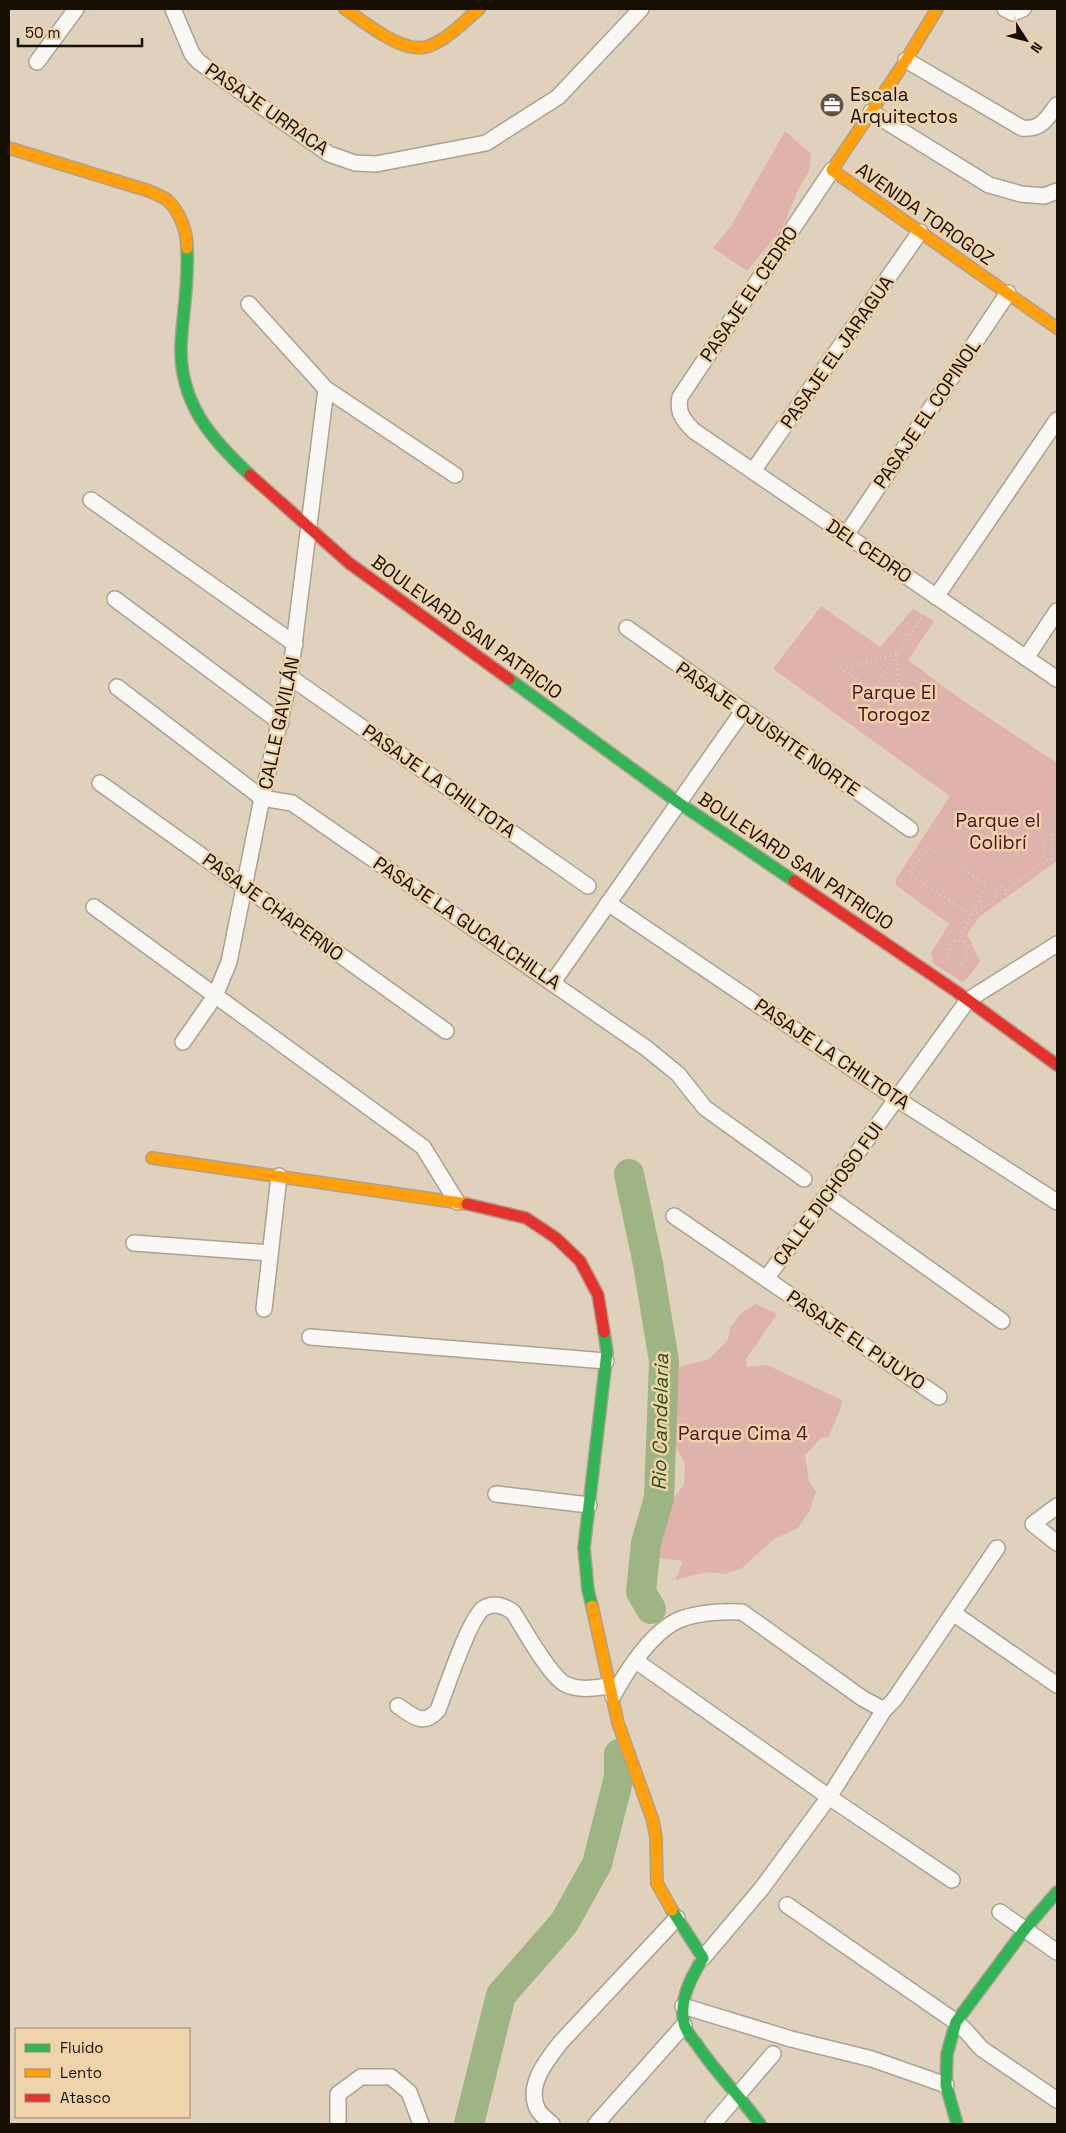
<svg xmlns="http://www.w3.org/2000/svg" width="1066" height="2133" font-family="'Space Grotesk',sans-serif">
	<rect width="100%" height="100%" fill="#e0d1bc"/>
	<g fill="#dfb2ab">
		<polygon points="785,131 811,154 809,171 797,192 783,227 747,271 713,248 731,226"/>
		<polygon points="821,606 880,647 913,609 934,621 908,660 959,698 1057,763 1057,861 979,917 967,934 980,961 972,973 963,982 934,964 931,953 949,924 896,885 896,879 950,796 773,669"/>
		<polygon points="756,1304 777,1314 746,1359 747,1367 767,1365 842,1400 841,1407 828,1438 822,1437 805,1455 809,1481 816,1492 810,1510 798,1528 774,1539 742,1568 725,1574 707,1572 675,1580 683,1561 643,1556 650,1528 659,1529 659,1498 674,1498 684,1484 685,1464 674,1443 672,1408 679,1367 709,1359 727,1341 731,1327 742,1312"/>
	</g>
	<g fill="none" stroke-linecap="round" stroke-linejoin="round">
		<g stroke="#9eb485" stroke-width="30">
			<polyline points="629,1174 648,1264 664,1361 659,1498 646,1543 641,1592 651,1609"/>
			<polyline points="469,2124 501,1995 564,1923 597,1864 619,1777 619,1754"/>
		</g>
		<defs>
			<g id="street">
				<polyline points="173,9 192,54 199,62 329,154 355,163 376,164 486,143 558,97 641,9"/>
				<polyline points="1005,9 1013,13 1023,9"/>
				<path d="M906,60L1022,128C1042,130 1046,119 1057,105"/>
				<polyline points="37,62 76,9"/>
				<polyline points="871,112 989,185 1021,194 1044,196 1057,191"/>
				<path d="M832,170L680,397C677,413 683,420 694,431L1057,679"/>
				<polyline points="249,304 326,389 455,475"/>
				<polyline points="753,471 920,232"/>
				<polyline points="91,500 295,644"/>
				<polyline points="846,535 1008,293"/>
				<polyline points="936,597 1057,420"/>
				<polyline points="115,599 281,723"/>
				<polyline points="627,628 910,829"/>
				<polyline points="1026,658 1057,611"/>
				<polyline points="290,677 588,886"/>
				<polyline points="117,687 262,798 292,803 646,1048 678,1074 705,1108 804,1179"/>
				<polyline points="100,783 446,1031"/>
				<polyline points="608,903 897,1099 1057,1202"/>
				<polyline points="94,907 423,1147 457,1202"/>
				<polyline points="553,982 743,711"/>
				<polyline points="183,1042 215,996 229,962 262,798 290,677 326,389"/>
				<polyline points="827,1196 1002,1321"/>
				<polyline points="674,1216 939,1397"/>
				<polyline points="134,1243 270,1253"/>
				<polyline points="766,1279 968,1000 1057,944"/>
				<polyline points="264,1309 279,1176"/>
				<polyline points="310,1337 606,1361"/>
				<polyline points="496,1494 589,1505"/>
				<polyline points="1057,1506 1033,1524 1057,1543"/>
				<polyline points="953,1613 1057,1685"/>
				<polyline points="636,1661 829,1797 952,1880"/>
				<path d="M613,1696C627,1670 653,1630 681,1619C700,1612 723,1611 742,1612L862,1698L884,1710"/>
				<path d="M398,1706C413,1716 423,1727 438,1710C445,1692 470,1616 484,1608C495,1602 504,1606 513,1612C524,1629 549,1675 565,1684C579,1691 595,1688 610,1686"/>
				<path d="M787,1905L956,2022C967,2030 973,2040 982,2049L1057,2100"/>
				<polyline points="1000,1912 1057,1952"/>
				<polyline points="703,1958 762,1888 829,1797 884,1710 894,1700 997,1548"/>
				<polyline points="683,2006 791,2039 872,2059 946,2085"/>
				<polyline points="338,2124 338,2094 361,2077 391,2077 409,2092 421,2124"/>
				<path d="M552,2124C547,2120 541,2115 538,2110C525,2086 547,2060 561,2042L677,1918"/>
				<polyline points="596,2124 684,2025"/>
				<polyline points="713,2124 773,2054"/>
			</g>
			<g id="fast">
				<path d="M187,248C189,281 183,312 181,344C179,402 210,438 250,475"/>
				<polyline points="509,679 679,803 794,881"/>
				<polyline points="592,1606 588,1590 584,1548 607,1352 604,1332"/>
				<path d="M672,1910L703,1958C691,1977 679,2000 684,2023C685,2030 691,2037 696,2043C715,2072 740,2096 760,2124"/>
				<polyline points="957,2124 946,2085 947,2054 956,2022 1025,1929 1057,1892"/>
			</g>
			<g id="slow">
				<path d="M345,9C365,22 404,56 429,46C448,39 463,22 479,9"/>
				<polyline points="937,9 906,60 832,170 1057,328"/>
				<path d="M9,148L149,191C155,194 162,196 167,200C180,211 187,232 187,248"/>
				<polyline points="152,1158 467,1204"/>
				<polyline points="592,1606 618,1723 653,1821 656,1838 657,1883 672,1910"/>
			</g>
			<g id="jam">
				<polyline points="250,475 349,563 509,679"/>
				<polyline points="794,881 957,992 1057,1065"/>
				<polyline points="467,1204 526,1218 556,1238 580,1261 598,1295 604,1332"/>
			</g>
		</defs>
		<use href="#street" stroke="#aca191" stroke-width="18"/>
		<use href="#fast" stroke="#aca191" stroke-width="14"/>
		<use href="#slow" stroke="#aca191" stroke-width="14"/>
		<use href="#jam" stroke="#aca191" stroke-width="14"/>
		<g stroke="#d4cec9" stroke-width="3" stroke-dasharray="1 4" stroke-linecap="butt">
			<polygon points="896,654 901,707 841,669"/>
			<polyline points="873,689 928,609"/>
			<polyline points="1006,890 1044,861 1053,858 1052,834 1044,836 1044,861"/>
			<polyline points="972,915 993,903 996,888 1002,886 1006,890 1006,899 1000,903 993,903"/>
			<polyline points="965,942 955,941 950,945 947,958 954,963 961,963 967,958 965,942 961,935 987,885 929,846 909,873 972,916"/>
			<polyline points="9,1050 44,1061 110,1075 149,1074 171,1061 176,1053"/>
			<polyline points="906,1708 1057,1814"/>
			<polyline points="963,1887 989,1905"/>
		</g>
		<use href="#street" stroke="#faf8f5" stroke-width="15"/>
		<use href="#fast" stroke="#30b455" stroke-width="11"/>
		<use href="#slow" stroke="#ff9f0a" stroke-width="11"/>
		<use href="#jam" stroke="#e5322d" stroke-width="11"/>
	</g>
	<defs>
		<symbol id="office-disc" viewBox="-11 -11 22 22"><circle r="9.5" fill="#5e5344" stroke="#efd3ad"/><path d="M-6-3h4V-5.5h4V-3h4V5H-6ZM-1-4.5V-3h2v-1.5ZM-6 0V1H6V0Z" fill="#fff"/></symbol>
	</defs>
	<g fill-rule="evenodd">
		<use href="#office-disc" x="818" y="91" width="28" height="28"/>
	</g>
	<g text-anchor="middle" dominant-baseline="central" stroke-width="5" stroke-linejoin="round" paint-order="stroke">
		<g font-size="19" fill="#180f03" stroke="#efd3ad" text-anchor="start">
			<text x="850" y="94">Escala<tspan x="850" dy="22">Arquitectos</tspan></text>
		</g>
		<g font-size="19" fill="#180f03" stroke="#efd3ad">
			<text transform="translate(267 109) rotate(35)">PASAJE URRACA</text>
			<text transform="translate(925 214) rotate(35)">AVENIDA TOROGOZ</text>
			<text transform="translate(749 294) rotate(-56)">PASAJE EL CEDRO</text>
			<text transform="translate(837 352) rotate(-55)">PASAJE EL JARAGUA</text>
			<text transform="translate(927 414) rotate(-56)">PASAJE EL COPINOL</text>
			<text transform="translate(869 551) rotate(34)">DEL CEDRO</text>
			<text transform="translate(467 627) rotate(36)">BOULEVARD SAN PATRICIO</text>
			<text transform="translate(279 723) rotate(-78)">CALLE GAVILÁN</text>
			<text transform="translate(768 729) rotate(35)">PASAJE OJUSHTE NORTE</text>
			<text transform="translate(439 781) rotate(35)">PASAJE LA CHILTOTA</text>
			<text transform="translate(796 861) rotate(34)">BOULEVARD SAN PATRICIO</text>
			<text transform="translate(273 907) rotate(36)">PASAJE CHAPERNO</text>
			<text transform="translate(467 923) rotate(34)">PASAJE LA GUCALCHILLA</text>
			<text transform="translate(832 1054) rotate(34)">PASAJE LA CHILTOTA</text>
			<text transform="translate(828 1194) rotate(-54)">CALLE DICHOSO FUI</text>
			<text transform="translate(856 1340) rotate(34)">PASAJE EL PIJUYO</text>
		</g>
		<g font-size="19" fill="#510e1b" stroke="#efd3ad">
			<text x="894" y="692">Parque El<tspan x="894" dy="22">Torogoz</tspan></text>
			<text x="998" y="820">Parque el<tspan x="998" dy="22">Colibrí</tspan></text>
			<text x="743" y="1433">Parque Cima 4</text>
		</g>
		<g font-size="20" font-style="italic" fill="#2c4f13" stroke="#efd3ad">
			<text transform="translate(660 1422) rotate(-89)">Rio Candelaria</text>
		</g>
	</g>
	<rect width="1066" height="2133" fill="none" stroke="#180f03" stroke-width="20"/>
	<rect x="15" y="2028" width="175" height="90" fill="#efd3ad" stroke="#998569"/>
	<rect x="25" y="2044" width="25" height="8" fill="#30b455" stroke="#998569"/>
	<text x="60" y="2053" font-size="15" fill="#180f03">Fluido</text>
	<rect x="25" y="2069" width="25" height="8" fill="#ff9f0a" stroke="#998569"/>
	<text x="60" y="2078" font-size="15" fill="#180f03">Lento</text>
	<rect x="25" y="2094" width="25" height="8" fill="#e5322d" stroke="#998569"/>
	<text x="60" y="2103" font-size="15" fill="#180f03">Atasco</text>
	<g transform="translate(1026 40) rotate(126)" stroke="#efd3ad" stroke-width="4" paint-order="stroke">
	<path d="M0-4L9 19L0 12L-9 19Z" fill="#180f03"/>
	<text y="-8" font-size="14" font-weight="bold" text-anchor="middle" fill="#180f03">N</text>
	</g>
	<path d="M18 38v8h124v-8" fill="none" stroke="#180f03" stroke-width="2.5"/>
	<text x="25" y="38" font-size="15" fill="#180f03" stroke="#efd3ad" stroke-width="4" paint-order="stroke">50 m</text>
</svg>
